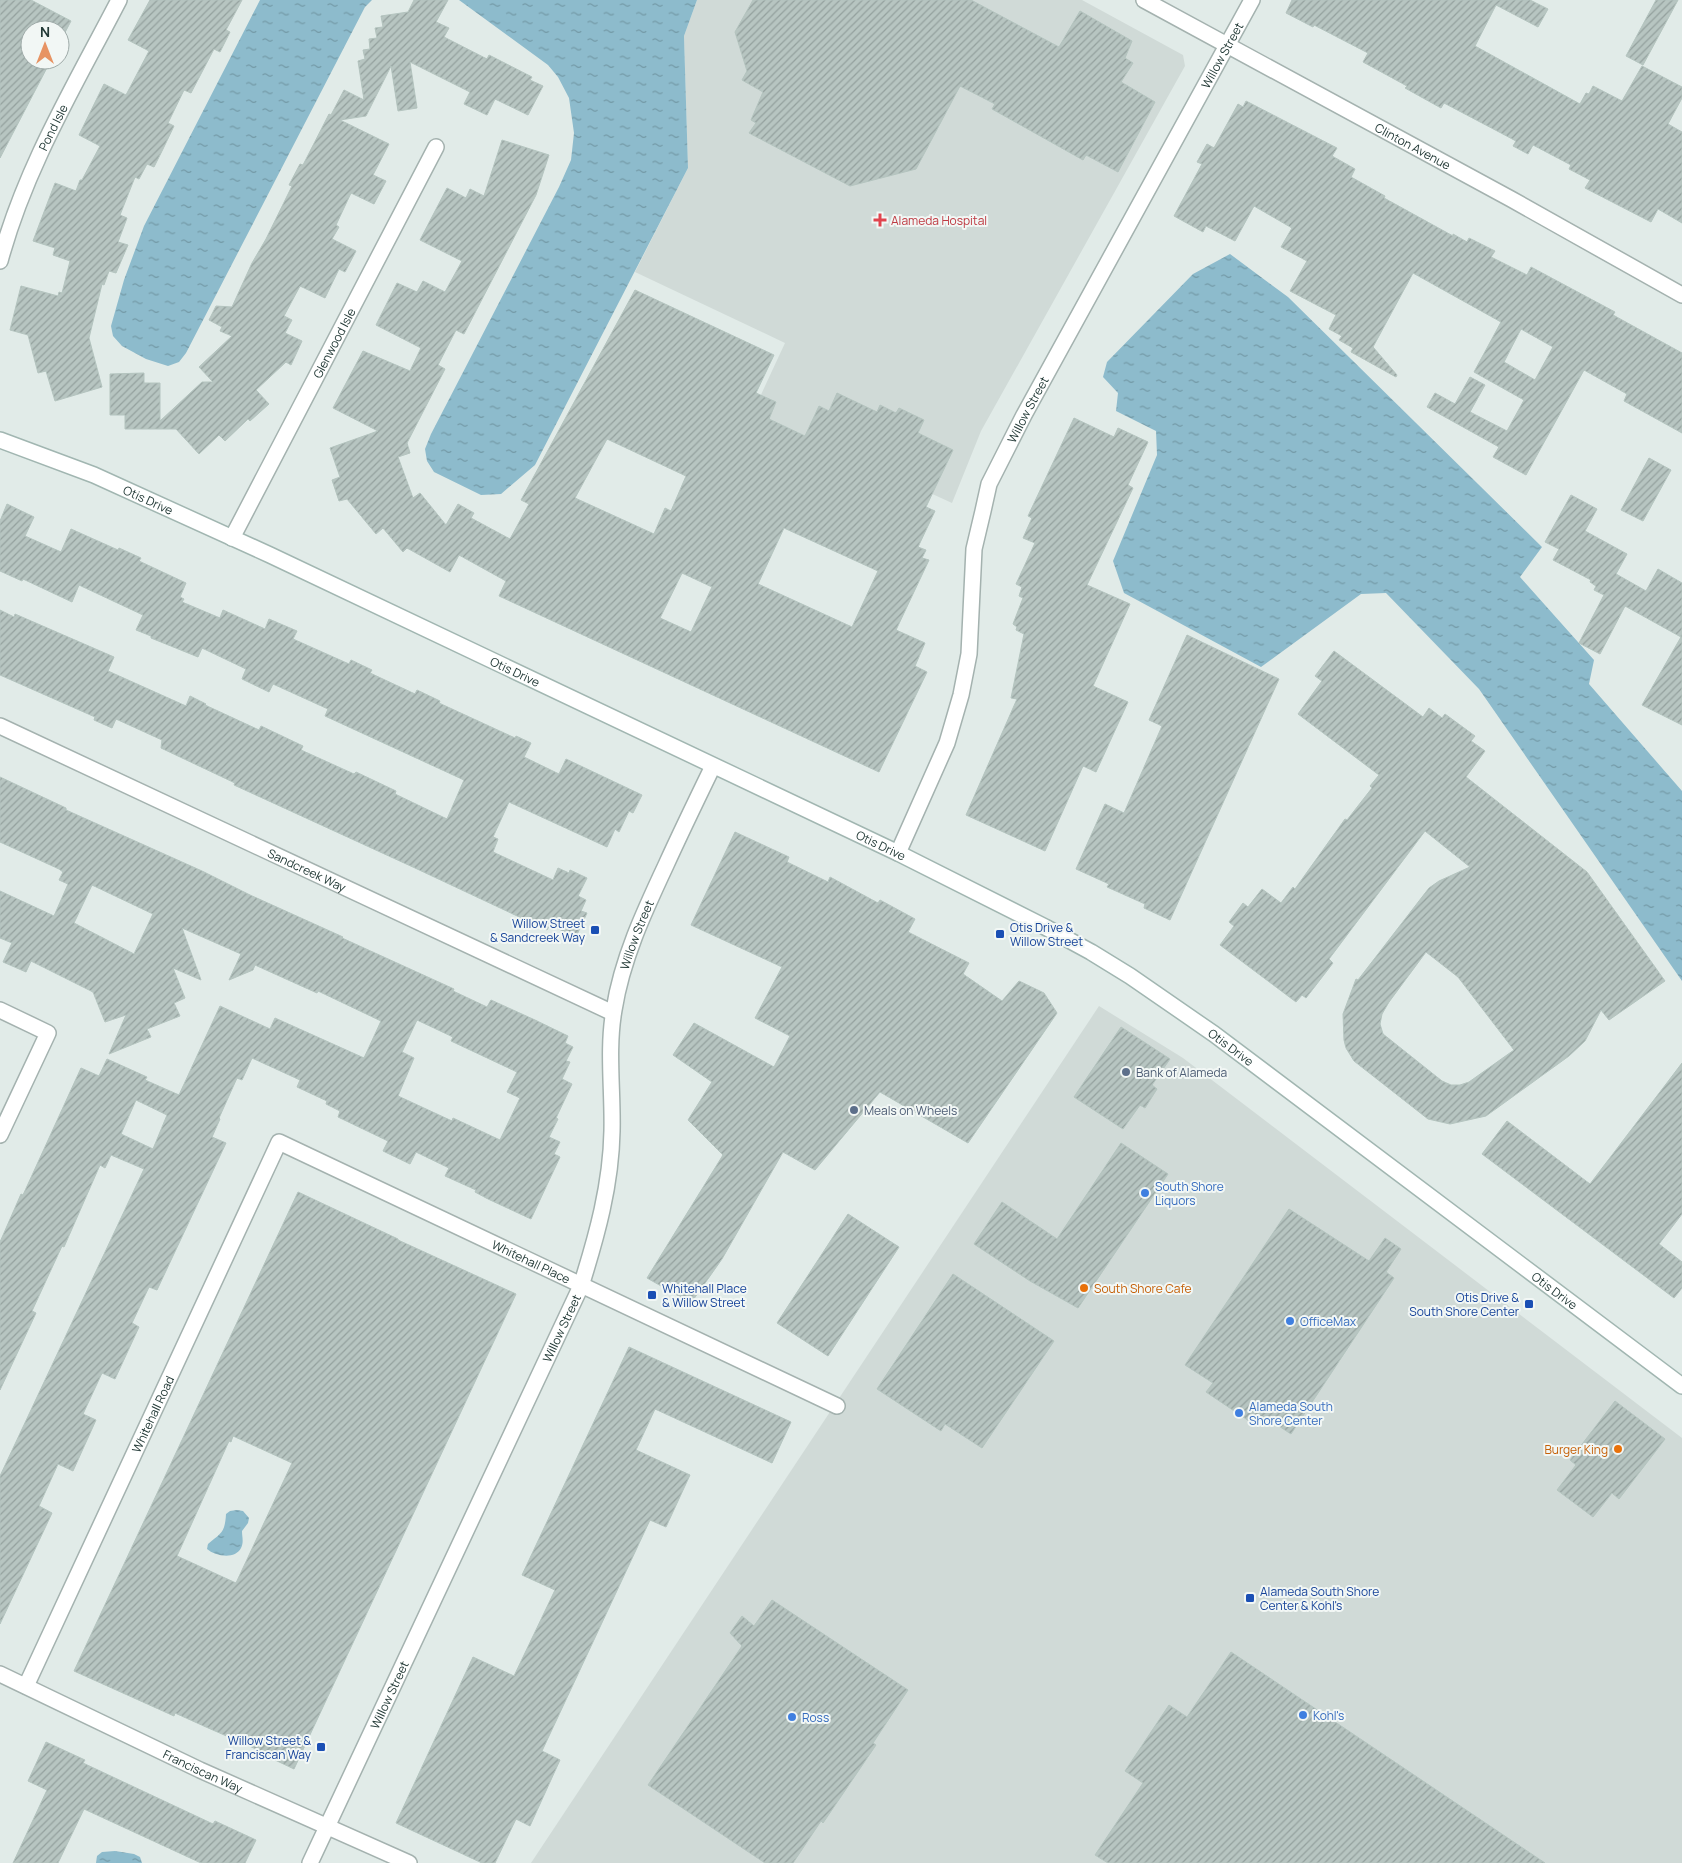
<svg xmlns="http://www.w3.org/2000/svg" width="1682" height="1863" font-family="Manrope,sans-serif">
	<defs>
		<pattern id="water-ripples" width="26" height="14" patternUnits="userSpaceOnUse" patternTransform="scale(1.25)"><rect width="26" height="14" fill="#8dbbcc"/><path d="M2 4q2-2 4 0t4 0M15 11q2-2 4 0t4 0" fill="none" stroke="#7399a6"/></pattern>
		<pattern id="building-hatch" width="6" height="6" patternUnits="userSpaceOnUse" patternTransform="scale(1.25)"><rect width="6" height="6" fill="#b7c5c1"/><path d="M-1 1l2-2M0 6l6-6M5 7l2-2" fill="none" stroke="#94a19e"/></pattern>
	</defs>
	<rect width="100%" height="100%" fill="#e1ebe8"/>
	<g fill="#d0dad7">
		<polygon points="697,0 1082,0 1183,55 1185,66 981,431 952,503 753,412 785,343 635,272 688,168 684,36"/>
		<polygon points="1099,1006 1183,1058 1682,1438 1682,1863 531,1863"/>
	</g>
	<g fill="url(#water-ripples)">
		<polygon points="260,0 372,0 365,7 186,353 179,362 168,366 146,359 122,346 113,336 111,326 124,280 144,226"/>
		<polygon points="459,0 697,0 684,36 688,168 535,465 501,494 481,495 434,472 427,461 425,449 431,434 559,187 571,160 574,133 569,98 558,77 548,65"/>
		<polygon points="1230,254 1288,297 1542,547 1520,577 1594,660 1589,684 1682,791 1682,981 1479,689 1386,593 1361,594 1261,667 1124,593 1113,561 1157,455 1156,431 1116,411 1118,393 1103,377 1107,362 1193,274"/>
		<path d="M237,1510L243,1511L249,1518L248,1523L242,1531C242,1537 244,1542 241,1548C235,1560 215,1556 207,1549L208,1544C221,1533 225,1533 226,1514L230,1511Z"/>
		<polygon points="115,1851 134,1854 140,1857 142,1863 96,1863 97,1856 102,1852"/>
	</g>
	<g fill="url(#building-hatch)" stroke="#b4c4bf" fill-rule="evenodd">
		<polygon points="0,0 31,0 71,21 60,42 60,30 30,30 30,60 51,60 0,158"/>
		<polygon points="150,0 242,0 226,30 230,32 220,52 214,49 191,93 184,90 168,123 174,126 163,149 154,167 147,164 139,179 135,177 120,215 127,218 118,242 128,245 116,273 109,271 104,285 102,284 89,338 102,387 55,401 46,371 38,373 28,335 10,330 21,286 58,296 59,292 62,293 70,261 53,255 55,248 33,241 55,183 76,191 80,180 82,180 100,146 79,135 104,84 126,95 149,51 128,40"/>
		<polygon points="414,0 448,0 436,22 449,28 444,37 487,59 489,55 532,77 530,80 543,86 528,115 495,99 487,115 464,104 470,92 410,62 417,108 398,111 391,66 366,116 340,120 389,144 373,175 386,181 374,204 351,193 336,225 339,227 332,239 356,251 345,272 339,269 325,298 300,286 284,316 292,320 285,333 302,341 291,365 286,362 256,390 269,404 250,421 248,419 225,441 219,435 199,454 176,429 125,429 125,415 110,415 110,374 144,373 144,383 160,383 160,421 202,382 213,382 199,367 232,336 220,331 222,327 209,320 216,306 232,307 252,263 266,239 292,186 289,185 300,164 303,165 329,114 331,115 344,90 364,100 358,61 365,59 363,50 370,49 369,39 377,38 375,28 383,27 381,16 408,12"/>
		<polygon points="753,0 971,0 1059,47 1080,11 1132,41 1125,58 1133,63 1121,82 1155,102 1118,172 1086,155 1083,160 992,109 995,104 960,86 916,169 850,186 749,133 756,123 751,120 763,92 742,80 747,71 735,32"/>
		<polygon points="1292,0 1530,0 1548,9 1538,27 1496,5 1475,46 1580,104 1586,93 1589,94 1593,86 1622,101 1642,66 1682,87 1682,98 1668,124 1682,132 1682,223 1658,209 1651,222 1585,188 1590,180 1569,169 1571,165 1533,145 1528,154 1513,146 1516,141 1501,133 1444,103 1441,108 1405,88 1407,86 1363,62 1368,53 1314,25 1313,27 1286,13"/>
		<polygon points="1656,0 1678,0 1643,65 1626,56"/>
		<path d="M1246,101L1337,148L1332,156L1355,169L1351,177L1385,196L1384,198L1453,236V234L1467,242L1469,238L1495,251L1491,257L1527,275L1531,267L1615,312L1613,315L1682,353V433L1624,401L1627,394L1584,370L1526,475L1493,457L1499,447L1427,407L1435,393L1455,404L1470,377L1485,385L1470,412L1507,431L1524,400L1474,372L1501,322L1413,273L1373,347L1397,375L1396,377L1351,352L1353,348L1339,340L1342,336L1329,329L1336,315L1290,291L1307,261L1281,247L1292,228L1254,206L1235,241L1206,226L1203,232L1174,216L1202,164L1197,162L1207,144L1214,148L1238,104L1243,107ZM1521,329L1553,347L1535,380L1504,362Z"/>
		<path d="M502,140L549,155L536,195L464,334L456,330L438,365L445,369L407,443L410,453L398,457L413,498L420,493L446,525L458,504L474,513L471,518L510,539L529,504L521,500L635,290L774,355L756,393L776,402L769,419L805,436L819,406L829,411L837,393L877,412L880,405L896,413L899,408L924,420L918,433L953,450L926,507L935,511L918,547L926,550L922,558L929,560L896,630L925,643L915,666L927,672L879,772L499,596L506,581L459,555L450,572L407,548L403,552L383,528L376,534L347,499L339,501L332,480L340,477L330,448L378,431L333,408L363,351L410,371L421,348L376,325L397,283L417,292L423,281L445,292L462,261L420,240L447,188L466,198L470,189L484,196ZM607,439L686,476L671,511L665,508L654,534L575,498ZM784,528L878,571L852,627L758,584ZM682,573L712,587L691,632L660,618Z"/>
		<polygon points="1074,418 1114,437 1118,428 1148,442 1128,485 1133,488 1087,585 1130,604 1093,686 1128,702 1096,772 1083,766 1045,851 966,815 1017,699 1011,698 1024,634 1016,630 1017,627 1013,624 1023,598 1019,596 1022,587 1016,584 1035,543 1023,538 1032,518 1028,516"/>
		<polygon points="1649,458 1671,470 1643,521 1621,510"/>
		<polygon points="1571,495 1597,509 1585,531 1627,554 1616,574 1646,591 1658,569 1682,583 1682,725 1642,705 1681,637 1625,606 1600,654 1579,643 1604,595 1594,590 1596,586 1590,582 1591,580 1553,560 1559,549 1545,542"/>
		<polygon points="7,504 34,517 25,536 61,552 71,529 118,550 119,548 141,558 139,561 186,583 180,597 184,599 182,602 220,618 223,610 265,629 269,619 297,631 293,639 349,664 351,660 372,670 370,673 415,694 417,690 440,701 439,703 515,738 516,736 531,743 524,757 559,774 566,759 642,795 633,813 629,811 619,832 615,829 607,847 509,802 493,837 498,839 493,852 553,880 558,868 569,873 570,870 587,878 578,896 586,900 581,911 587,913 576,937 550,925 547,930 415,868 234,785 235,783 161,748 162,740 116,719 112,728 94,720 95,717 0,675 0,610 14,617 15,614 114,657 108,671 186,706 190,696 206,704 205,705 259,730 261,726 303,746 301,750 354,774 356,772 396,791 395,794 447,819 464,780 325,716 328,709 273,684 269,692 242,679 246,669 202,648 198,657 151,638 151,636 136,630 143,615 79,585 72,602 23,579 22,581 0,571 0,521"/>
		<polygon points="1187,635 1279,679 1170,920 1144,908 1145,904 1107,887 1109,884 1076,869 1105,804 1124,813 1162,726 1149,720"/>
		<path d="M1334,651L1423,717L1429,708L1442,718L1445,714L1475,736L1471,741L1485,751L1466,777L1587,872L1665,981L1609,1020L1601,1010L1585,1041L1569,1056L1486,1116L1450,1124L1428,1119L1354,1061L1346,1048L1344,1040L1343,1014L1356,979L1358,980L1429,888L1439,881L1470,867L1425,831L1329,959L1333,963L1306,998L1302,995L1296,1002L1220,945L1234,926L1229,922L1243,903L1248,907L1262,889L1281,903L1293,887L1295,889L1345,819L1347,820L1372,788L1370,786L1379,775L1298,714L1322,681L1315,676ZM1426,952L1458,977L1514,1050L1469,1082L1460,1085H1451L1442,1081L1383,1034L1380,1024L1382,1014L1389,1002Z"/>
		<path d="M0,777L66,808V810L202,871L250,895L343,937L342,938L454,989L453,991L487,1007L491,1000L535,1020L568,1036L565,1043L573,1047L566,1061L570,1062L562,1079L572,1084L556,1118L558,1119L549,1137L560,1142L554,1154L560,1157L531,1219L488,1199L475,1192L476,1190L445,1176L449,1168L416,1152L410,1164L383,1151L388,1141L338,1117L340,1111L326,1104L327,1101L297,1087L300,1080L252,1058L242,1080L237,1078L219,1118L220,1119L212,1137L226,1143L157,1290L149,1287L132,1323L139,1327L115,1379L102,1373L83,1414L96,1420L73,1471L58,1464L39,1506L52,1513L0,1624V1476L144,1169L111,1155L105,1168L100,1165L64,1247L62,1246L32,1311L36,1313L0,1390V1242L21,1194L23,1195L81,1068L99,1076L107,1059L147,1077L145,1080L179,1095L220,1006L270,1029L275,1018L364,1058L381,1021L318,991L317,993L255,965L253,970L229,980L241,954L182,928L201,980L173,968L185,998L174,1003L180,1016L147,1029L151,1037L109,1054L126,1015L105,1022L93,992L31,961L26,972L3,962L12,943L0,938V891L54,916L68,884L59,880L63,872L59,869L0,842ZM92,885L153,914L134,954L74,923ZM417,1020L453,1037L451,1041L517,1072L507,1092L520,1098L500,1140L453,1118L452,1121L398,1096L414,1058L402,1052ZM136,1100L167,1115L153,1149L121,1134Z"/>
		<polygon points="735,832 789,857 787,862 828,882 830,877 878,903 880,900 915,919 908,932 969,963 963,974 1002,1001 1019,981 1044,993 1057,1013 968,1143 880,1092 815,1170 783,1152 722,1259 691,1303 647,1278 723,1155 688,1120 712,1082 673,1055 694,1023 774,1067 790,1036 755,1018 782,967 691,925"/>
		<polygon points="1121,1027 1170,1059 1152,1085 1157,1089 1145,1108 1140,1105 1123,1129 1074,1097"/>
		<polygon points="1682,1063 1682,1214 1659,1244 1682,1262 1682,1288 1674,1298 1482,1154 1507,1121 1590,1184"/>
		<polygon points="1121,1143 1168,1174 1078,1308 1030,1281 974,1244 1002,1202 1057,1239"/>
		<path d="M298,1192L398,1239V1240L516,1294L294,1769L256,1751V1749L206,1727L175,1713L174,1716L74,1671ZM233,1436L292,1463L236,1583L177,1556L229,1441L231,1442Z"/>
		<polygon points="1289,1209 1369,1261 1385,1238 1401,1249 1386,1272 1394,1278 1291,1434 1265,1417 1258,1427 1206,1392 1213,1383 1185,1365"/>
		<polygon points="848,1214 899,1247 828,1356 777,1323"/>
		<polygon points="953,1274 1054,1341 982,1448 945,1424 941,1431 877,1389"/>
		<polygon points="629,1347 791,1422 772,1463 655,1409 636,1450 690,1475 666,1527 650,1520 542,1751 560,1760 530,1826 516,1819 495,1863 482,1863 396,1823 473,1657 514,1676 555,1590 522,1575"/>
		<polygon points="1615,1401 1665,1439 1619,1499 1612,1493 1593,1517 1557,1490 1576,1465 1570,1460"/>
		<polygon points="772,1600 908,1690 873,1743 876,1745 823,1823 821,1821 793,1863 765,1863 648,1785 742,1646 730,1633 742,1616 754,1626"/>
		<polygon points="1231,1652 1545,1863 1108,1863 1095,1855 1143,1783 1125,1771 1169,1705 1187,1717"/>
		<polygon points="46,1742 85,1760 83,1763 213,1824 215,1821 256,1840 245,1863 201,1863 84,1809 58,1863 13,1863 47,1790 28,1781"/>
	</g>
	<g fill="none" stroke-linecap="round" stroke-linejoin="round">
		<defs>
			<g id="minor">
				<path id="s1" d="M1144,0L1511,199L1682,295"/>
				<path id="s2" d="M0,261C25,168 75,85 119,0"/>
				<path id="s3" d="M232,538L436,147"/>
				<path id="s4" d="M0,726L613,1013"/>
				<polyline points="0,1010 48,1033 0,1135"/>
				<path id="s5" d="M0,1674L200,1770L409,1863"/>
				<path id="s6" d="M26,1686L279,1142L837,1406"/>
			</g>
			<g id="tertiary">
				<path id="s7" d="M898,853L947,743L961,695L969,654L974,549L983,511L989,484L1024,415L1252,0"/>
				<path id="s8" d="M310,1863L581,1286C597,1235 611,1185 612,1131C613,1091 607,1050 614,1010C622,959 644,912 666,865C681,832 697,799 713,766"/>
			</g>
			<g id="secondary">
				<path id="s9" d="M0,440L94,475L270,555L898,853L1045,927L1091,952L1130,976L1214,1034L1682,1386"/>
			</g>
		</defs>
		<use href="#minor" stroke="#a4b2af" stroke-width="18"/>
		<use href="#tertiary" stroke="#a4b2af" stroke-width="18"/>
		<use href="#secondary" stroke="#a1b6b1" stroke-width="18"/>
		<use href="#minor" stroke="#fff" stroke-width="15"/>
		<use href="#tertiary" stroke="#fff" stroke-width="15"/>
		<use href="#secondary" stroke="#fff" stroke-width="15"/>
	</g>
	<path fill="#e0444e" stroke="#f2f7f5" stroke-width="2" d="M877.5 212.5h5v5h5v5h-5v5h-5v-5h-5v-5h5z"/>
	<g fill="#1a4fb4" stroke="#f2f7f5" stroke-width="2">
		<rect x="590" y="925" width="10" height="10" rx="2.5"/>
		<rect x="995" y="929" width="10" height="10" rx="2.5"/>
		<rect x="647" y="1290" width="10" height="10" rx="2.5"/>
		<rect x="1524" y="1299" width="10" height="10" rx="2.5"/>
		<rect x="1245" y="1593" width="10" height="10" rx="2.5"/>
		<rect x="316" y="1742" width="10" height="10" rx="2.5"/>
	</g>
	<g fill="#5c6f8a" stroke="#f2f7f5" stroke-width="2">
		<circle cx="1126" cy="1072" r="5"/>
		<circle cx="854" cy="1110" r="5"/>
	</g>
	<g fill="#3f7fe0" stroke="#f2f7f5" stroke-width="2">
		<circle cx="1145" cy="1193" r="5"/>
		<circle cx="1290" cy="1321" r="5"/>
		<circle cx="1239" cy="1413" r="5"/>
		<circle cx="1303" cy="1715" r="5"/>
		<circle cx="792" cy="1717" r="5"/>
	</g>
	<g fill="#e8710a" stroke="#f2f7f5" stroke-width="2">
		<circle cx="1084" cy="1288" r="5"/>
		<circle cx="1618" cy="1449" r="5"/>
	</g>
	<g text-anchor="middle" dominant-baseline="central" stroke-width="4" stroke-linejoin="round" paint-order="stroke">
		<g font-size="12" fill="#233a37" stroke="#f2f7f5">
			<text stroke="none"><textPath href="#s7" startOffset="872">Willow Street</textPath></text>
			<text stroke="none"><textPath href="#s2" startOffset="144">Pond Isle</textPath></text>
			<text stroke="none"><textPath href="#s1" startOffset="306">Clinton Avenue</textPath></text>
			<text stroke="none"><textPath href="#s3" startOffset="220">Glenwood Isle</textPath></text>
			<text stroke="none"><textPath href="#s7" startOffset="468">Willow Street</textPath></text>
			<text stroke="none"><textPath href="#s9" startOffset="160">Otis Drive</textPath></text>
			<text stroke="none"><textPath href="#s9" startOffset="565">Otis Drive</textPath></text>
			<text stroke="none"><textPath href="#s9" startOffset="970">Otis Drive</textPath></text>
			<text stroke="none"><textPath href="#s4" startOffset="339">Sandcreek Way</textPath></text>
			<text stroke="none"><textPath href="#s8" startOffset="996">Willow Street</textPath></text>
			<text stroke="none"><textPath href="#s9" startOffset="1375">Otis Drive</textPath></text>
			<text stroke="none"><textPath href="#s6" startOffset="879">Whitehall Place</textPath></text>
			<text stroke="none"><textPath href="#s9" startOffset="1780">Otis Drive</textPath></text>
			<text stroke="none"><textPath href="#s8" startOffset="591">Willow Street</textPath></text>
			<text stroke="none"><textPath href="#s6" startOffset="300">Whitehall Road</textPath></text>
			<text stroke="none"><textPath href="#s8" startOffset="186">Willow Street</textPath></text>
			<text stroke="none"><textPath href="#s5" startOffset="225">Franciscan Way</textPath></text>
		</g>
		<g font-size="12" fill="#be3a42" stroke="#f2f7f5" text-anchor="start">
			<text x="891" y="220">Alameda Hospital</text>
		</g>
		<g font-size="12" fill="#164399" stroke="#f2f7f5" text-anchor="end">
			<text x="585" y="923">Willow Street<tspan x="585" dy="14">&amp; Sandcreek Way</tspan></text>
			<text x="1010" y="927" text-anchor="start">Otis Drive &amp;<tspan x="1010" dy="14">Willow Street</tspan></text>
			<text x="662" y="1288" text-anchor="start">Whitehall Place<tspan x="662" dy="14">&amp; Willow Street</tspan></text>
			<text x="1519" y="1297">Otis Drive &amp;<tspan x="1519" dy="14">South Shore Center</tspan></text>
			<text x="1260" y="1591" text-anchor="start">Alameda South Shore<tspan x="1260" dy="14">Center &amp; Kohl's</tspan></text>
			<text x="311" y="1740">Willow Street &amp;<tspan x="311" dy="14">Franciscan Way</tspan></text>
		</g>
		<g font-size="12" fill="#4e5e75" stroke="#f2f7f5" text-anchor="start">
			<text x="1136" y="1072">Bank of Alameda</text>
			<text x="864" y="1110">Meals on Wheels</text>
		</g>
		<g font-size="12" fill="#366cbe" stroke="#f2f7f5" text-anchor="start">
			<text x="1155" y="1186">South Shore<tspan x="1155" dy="14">Liquors</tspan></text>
			<text x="1300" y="1321">OfficeMax</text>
			<text x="1249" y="1406">Alameda South<tspan x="1249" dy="14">Shore Center</tspan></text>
			<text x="1313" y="1715">Kohl's</text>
			<text x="802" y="1717">Ross</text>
		</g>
		<g font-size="12" fill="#c56008" stroke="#f2f7f5" text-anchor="start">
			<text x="1094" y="1288">South Shore Cafe</text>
			<text x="1608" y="1449" text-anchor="end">Burger King</text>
		</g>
	</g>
	<g transform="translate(45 45)"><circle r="24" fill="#f2f7f5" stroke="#9faba9"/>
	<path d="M0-4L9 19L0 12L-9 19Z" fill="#e79363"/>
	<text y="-8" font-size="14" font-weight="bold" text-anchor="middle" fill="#233a37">N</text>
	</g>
</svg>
